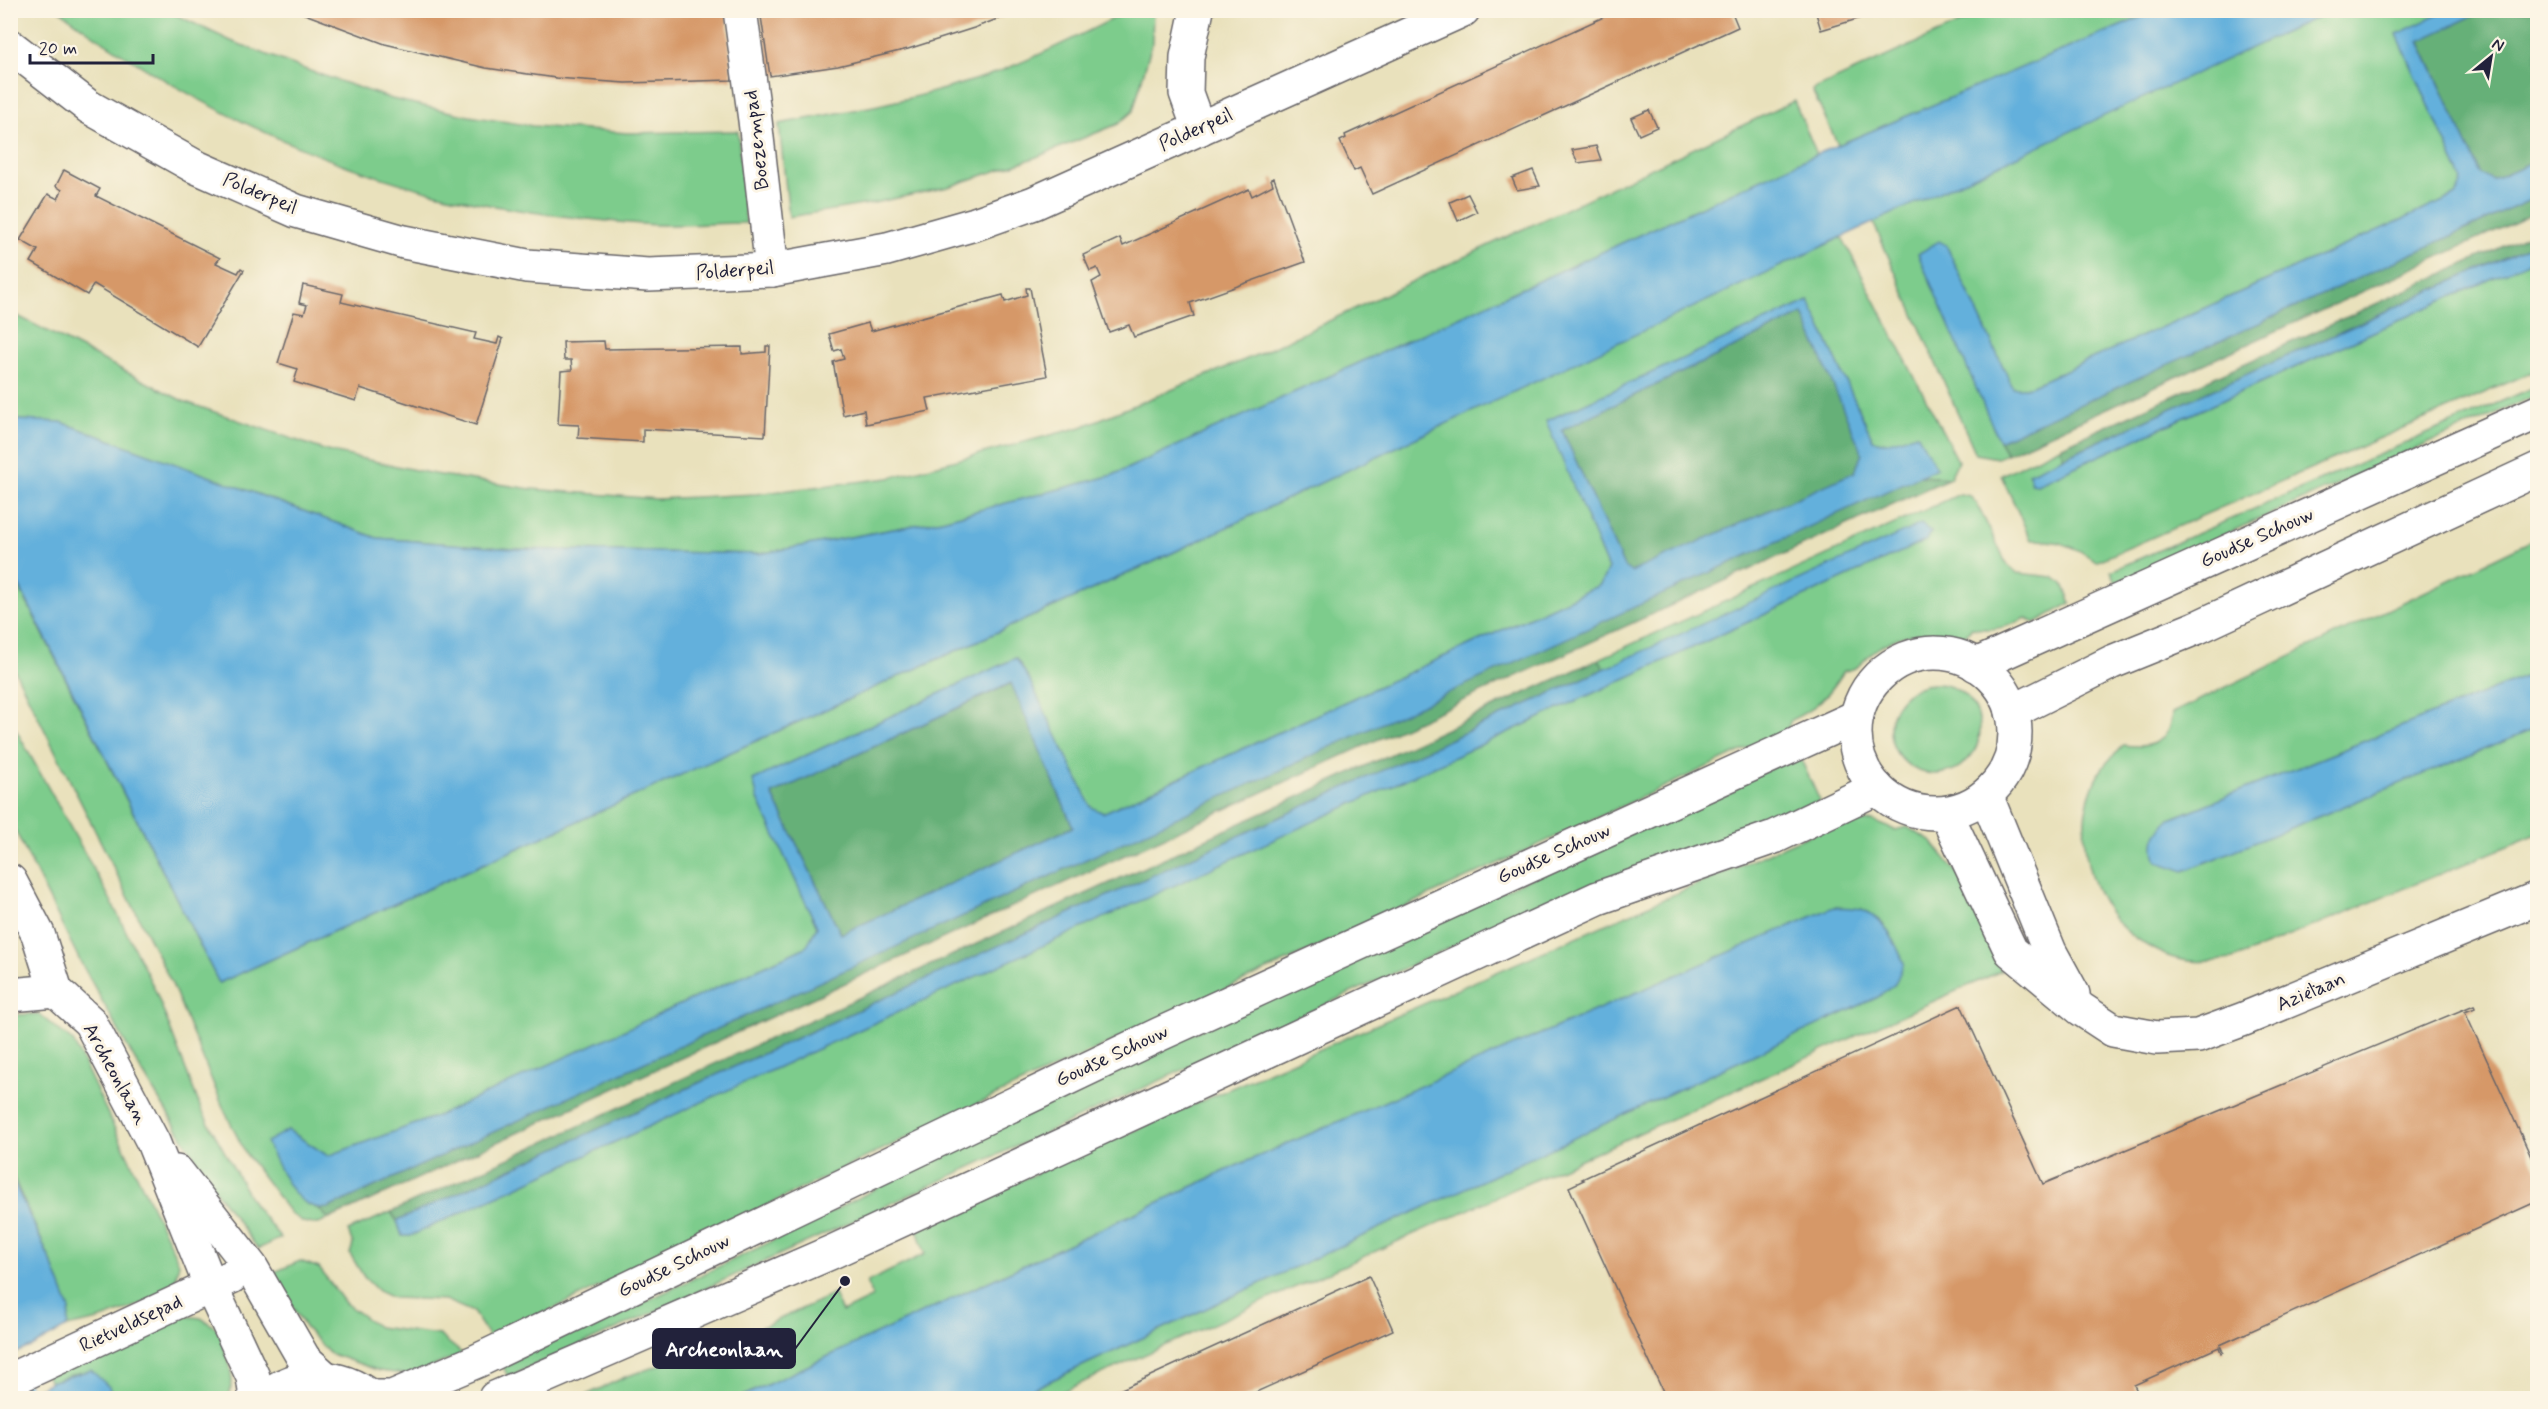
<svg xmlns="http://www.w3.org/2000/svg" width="2548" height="1409" font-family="Mynerve,sans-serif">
	<rect width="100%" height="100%" fill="#fcf5e5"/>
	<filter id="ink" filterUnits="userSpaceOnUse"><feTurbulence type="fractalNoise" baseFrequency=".0167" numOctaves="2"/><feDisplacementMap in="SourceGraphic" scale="12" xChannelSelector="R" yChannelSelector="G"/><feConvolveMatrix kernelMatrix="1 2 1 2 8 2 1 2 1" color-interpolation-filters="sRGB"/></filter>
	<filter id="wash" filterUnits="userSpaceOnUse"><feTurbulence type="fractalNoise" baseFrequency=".008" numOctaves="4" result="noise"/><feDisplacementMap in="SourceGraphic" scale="24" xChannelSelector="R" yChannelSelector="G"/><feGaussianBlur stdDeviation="1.35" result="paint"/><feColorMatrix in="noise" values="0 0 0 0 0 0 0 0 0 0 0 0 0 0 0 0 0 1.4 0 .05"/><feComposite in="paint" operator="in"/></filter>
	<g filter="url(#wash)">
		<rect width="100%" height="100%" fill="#e9e1bc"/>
		<g fill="#7dcc8c" stroke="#507764" stroke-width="1.5">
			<path d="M1131,10L1153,11L1152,43L1133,111L1118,124L1034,158L948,187L869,204L789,217L779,124C844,112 909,101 971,81C1026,64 1079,35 1131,10Z"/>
			<path d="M60,11H168L231,41L307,70L392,99L469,116L533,126L628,133L738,131L746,223C712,223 676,227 642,224C578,219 514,212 452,197C313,165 175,96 60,11Z"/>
			<polygon points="1987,11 2156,11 1838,145 1812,90"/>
			<polygon points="2331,11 2448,11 2397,34 2462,179 2457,195 2026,388 2013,388 1946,245 1993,428 2007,454 1997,458 1976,454 1873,222"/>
			<polygon points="1794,101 1817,154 1113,475 942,520 759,554 513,549 377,538 61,422 18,420 11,423 10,312 183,401 327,451 434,474 531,489 657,499 756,494 889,478 1081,427 1259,354"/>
			<polygon points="1842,237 1958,461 1950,478 1918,476 1936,468 1886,443 1873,440 1809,301 1547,421 1608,569 1600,585 1103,813 1091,807 1028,677 1016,658 754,780 758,799 817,927 806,947 437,1116 328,1156 288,1130 306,1204 319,1209 329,1219 319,1224 313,1224 303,1222 291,1214 246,1154 225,1112 172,984 11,663 10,569 219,983 1153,562"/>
			<path d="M2537,258V370L2096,562C2075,545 2057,540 2031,540L2001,475L2060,447L2064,457L2029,473L2037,484Z"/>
			<polygon points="2537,386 2537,395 2116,583 2111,571"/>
			<path d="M1960,494L1970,496L1977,504L2007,565L2017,573L2053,577L2063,584L2071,603L2035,623L2026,618C2007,628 1992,631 1971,628L1965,636C1933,631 1901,630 1874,651C1863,660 1859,670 1844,671C1830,694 1816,709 1791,720L1787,730L964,1110L491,1339L473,1312L445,1300L393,1298L378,1291L364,1277L350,1254L353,1244L348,1231L391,1212L397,1221L402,1236H410L1927,540L1931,532L1604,669L1599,659Z"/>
			<path d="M2537,538V672L2170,819L2184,871L2537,728V834L2233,959C2210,962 2187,964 2165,955C2143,945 2121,930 2108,910C2080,869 2075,807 2104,766C2110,759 2117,752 2123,745C2151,749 2169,743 2172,713Z"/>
			<circle cx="1935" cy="729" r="45"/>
			<polygon points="10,719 108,895 156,992 201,1109 254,1205 281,1238 258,1249 212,1186 135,1060 80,961 11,822"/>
			<polygon points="1799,755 1820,801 1757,829 1580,888 652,1313 508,1377 501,1362 640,1304 806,1225 1043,1102"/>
			<polygon points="1873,821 1895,830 1907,827 1931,841 1960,877 2001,971 1048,1398 1013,1398 1878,997 1895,984 1883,923 1862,909 1834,907 1236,1166 739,1398 580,1398 625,1377 734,1340 834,1294 842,1312 873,1297 867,1282 925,1254 916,1226 1835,824"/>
			<polygon points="38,1014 73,1041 179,1263 175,1281 163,1296 99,1320 67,1327 70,1310 54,1268 11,1172 10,1015"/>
			<polygon points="300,1261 319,1268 345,1303 378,1327 439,1335 463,1354 411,1375 380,1371 329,1353 305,1327 272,1273"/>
			<polygon points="185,1316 201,1318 218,1329 230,1366 232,1382 229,1398 113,1398 109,1387 80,1372 50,1382 45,1373"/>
		</g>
		<g fill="#66b078" stroke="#44695a" stroke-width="1.5">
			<polygon points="2483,11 2537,11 2537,160 2492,180 2481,175 2419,40"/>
			<polygon points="2537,197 2537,212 2007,454 1999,441"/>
			<polygon points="2537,231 2537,243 2064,457 2060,447"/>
			<polygon points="1803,314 1863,453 1854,473 1631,573 1624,567 1562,430"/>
			<polygon points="1918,476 1950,478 329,1219 319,1209 328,1208"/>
			<polygon points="1599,659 1604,669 397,1221 391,1212"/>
			<polygon points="1012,683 1073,827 841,934 772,794"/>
		</g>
		<g fill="#63b0dc" stroke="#42698c" stroke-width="1.5" fill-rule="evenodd">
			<polygon points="2448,10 2483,11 2419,41 2481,174 2492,180 2537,160 2537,197 1999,441 1918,254 1939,241 1946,245 2013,388 2026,388 2457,195 2462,179 2397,34"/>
			<polygon points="2156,11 2331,11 1842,237 1153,562 219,983 11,569 10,423 18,420 61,422 377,538 513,549 759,554 942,520 1113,475 1817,154"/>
			<polygon points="2537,243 2537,258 2037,484 2031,483 2029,473"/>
			<path d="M1809,301L1873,440L1886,443L1917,434L1937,468L328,1208C293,1212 280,1167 266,1142L288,1130L328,1156L437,1116L806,947L817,927L758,799L753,780L1016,658L1028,677L1091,807L1103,813L1600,585L1608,569L1546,421ZM1803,314L1862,453L1855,472L1631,572L1624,567L1562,430ZM1011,683L1073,827L841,934L772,794Z"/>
			<polygon points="1921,524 1931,532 1927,540 410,1236 402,1236 397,1221"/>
			<path d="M2537,672V728L2184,871L2157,862C2150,842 2155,833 2170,819Z"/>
			<path d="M1834,907C1843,908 1855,907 1863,910C1886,920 1895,942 1904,963L1895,984L1878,997L1013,1398H739L1236,1166Z"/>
			<polygon points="10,1174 54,1268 70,1310 67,1327 33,1346 11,1355"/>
			<polygon points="91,1370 109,1387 113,1398 22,1398 50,1382"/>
		</g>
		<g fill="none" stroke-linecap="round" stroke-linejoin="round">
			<polyline stroke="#63b0dc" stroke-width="12" points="18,1376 28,1396"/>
		</g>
		<g id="blocks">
			<g fill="#d69867">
				<polygon points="294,10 727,10 732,80 625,83 556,78 486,68 385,44"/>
				<polygon points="760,10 1005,11 1018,11 974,28 908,49 838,66 770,76"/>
				<polygon points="1619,10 1731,10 1738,27 1372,194 1360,168 1354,171 1340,141 1346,138 1345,135"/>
				<polygon points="1815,10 1884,10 1884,11 1821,30"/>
				<polygon points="1649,110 1657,127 1639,135 1631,118"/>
				<polygon points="1596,146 1601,160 1578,163 1572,150"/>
				<polygon points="64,170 100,189 96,196 220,258 216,263 238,273 241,268 244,270 198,347 94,284 87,295 31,262 38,250 20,240 48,194 58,199 62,190 56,186"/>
				<polygon points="1533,170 1540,186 1517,190 1512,178"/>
				<polygon points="1274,178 1305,262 1190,303 1194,316 1134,337 1129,325 1109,332 1092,282 1101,277 1097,268 1090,271 1083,255 1120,238 1123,246 1249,189 1252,196 1273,185 1271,179"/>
				<polygon points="1468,194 1477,212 1458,221 1450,202"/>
				<polygon points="303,285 343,294 341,302 476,333 474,339 497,344 499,337 503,339 476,425 360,388 356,401 294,382 298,369 278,363 294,312 304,314 307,305 299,303"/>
				<polygon points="1026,288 1030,288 1047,376 927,398 930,411 866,424 864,410 843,415 833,362 844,359 841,349 834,351 829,334 868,323 871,331 1003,295 1005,302 1027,295"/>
				<polygon points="604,341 605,349 742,347 742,354 766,352 766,346 770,346 765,436 643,429 643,442 578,438 579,425 558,424 561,371 572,370 571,360 564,360 563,342"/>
				<polygon points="1961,1005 2043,1184 2474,1005 2475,1008 2465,1012 2538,1172 2538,1201 2220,1345 2223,1352 2221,1353 2219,1347 2134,1385 2140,1397 2137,1398 1666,1398 1569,1187 1584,1180 1582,1179"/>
				<polygon points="1369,1276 1393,1330 1325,1361 1243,1398 1102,1398"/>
			</g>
		</g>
	</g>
	<g filter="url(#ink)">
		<use href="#blocks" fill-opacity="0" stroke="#686568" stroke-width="1.5"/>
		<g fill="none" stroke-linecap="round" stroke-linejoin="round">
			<defs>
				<g id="minor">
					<polyline points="740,10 755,120 772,270"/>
					<polyline points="1197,10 1187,57 1186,93 1199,129"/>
					<polyline points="10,46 89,107 194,166 296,211 404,242 527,266 648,275 772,270 887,249 975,224 1034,203 1463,10"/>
					<polyline points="1986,795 2050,952 2073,994"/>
					<polyline points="1946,813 2011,951 2081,1009 2113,1030 2157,1038 2198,1036 2244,1019 2538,898"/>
					<polyline points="10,881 38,934 56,991 90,1022 153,1142 211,1287 253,1377 256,1398"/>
					<polyline points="10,995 56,991"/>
					<polyline points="177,1172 251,1267 304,1359 324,1377"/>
					<polyline points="10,1380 231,1277"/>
				</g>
				<g id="major">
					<circle cx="1935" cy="733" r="80"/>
					<polyline points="1976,665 2538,412"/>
					<polyline points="2012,712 2112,662 2196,628 2538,469"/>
					<polyline points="371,1397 392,1397 477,1361 1160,1034 1856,717"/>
					<path d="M264,1398C297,1371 339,1372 372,1398"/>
					<polyline points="495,1398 832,1252 1598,898 1774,837 1877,788"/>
				</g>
			</defs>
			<use href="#minor" stroke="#686568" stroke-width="36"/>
			<use href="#major" stroke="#686568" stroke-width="36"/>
			<use href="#minor" stroke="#fff" stroke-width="33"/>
			<use href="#major" stroke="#fff" stroke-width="33"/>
		</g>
	</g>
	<g text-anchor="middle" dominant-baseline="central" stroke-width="6" stroke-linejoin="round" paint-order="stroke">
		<g font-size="20" fill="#22223b" stroke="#fcf5e5">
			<text transform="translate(1196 130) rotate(-24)">Polderpeil</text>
			<text transform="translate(757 140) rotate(-97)">Boezempad</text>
			<text transform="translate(260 194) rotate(23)">Polderpeil</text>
			<text transform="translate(735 271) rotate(-4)">Polderpeil</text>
			<text transform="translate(2257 538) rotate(-24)">Goudse Schouw</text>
			<text transform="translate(1554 854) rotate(-24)">Goudse Schouw</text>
			<text transform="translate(2311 992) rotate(-23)">Aziëlaan</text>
			<text transform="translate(1112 1056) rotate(-25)">Goudse Schouw</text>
			<text transform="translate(115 1074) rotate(61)">Archeonlaan</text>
			<text transform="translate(674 1266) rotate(-26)">Goudse Schouw</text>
			<text transform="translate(131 1324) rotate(-25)">Rietveldsepad</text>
		</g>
	</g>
	<path fill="none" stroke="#22223b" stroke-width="2" d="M845 1281L795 1349"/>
	<circle fill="#22223b" stroke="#fcf5e5" stroke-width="2" cx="845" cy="1281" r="6"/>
	<rect fill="#22223b" stroke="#22223b" stroke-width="2" x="653" y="1329" width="142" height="39" rx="6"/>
	<g font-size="21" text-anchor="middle" font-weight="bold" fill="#fff">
		<text x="724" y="1356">Archeonlaan</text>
	</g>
	<rect width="2548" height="1409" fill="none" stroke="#fcf5e5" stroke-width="36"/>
	<g transform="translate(2491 57) rotate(30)" stroke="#fcf5e5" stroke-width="4.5" paint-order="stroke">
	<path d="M0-4.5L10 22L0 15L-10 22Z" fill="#22223b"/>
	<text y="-9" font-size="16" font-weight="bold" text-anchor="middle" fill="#22223b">N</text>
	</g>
	<path d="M30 54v9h123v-9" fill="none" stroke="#22223b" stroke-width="3"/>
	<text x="39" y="54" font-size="18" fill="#22223b" stroke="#fcf5e5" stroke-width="4.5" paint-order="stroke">20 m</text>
</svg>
